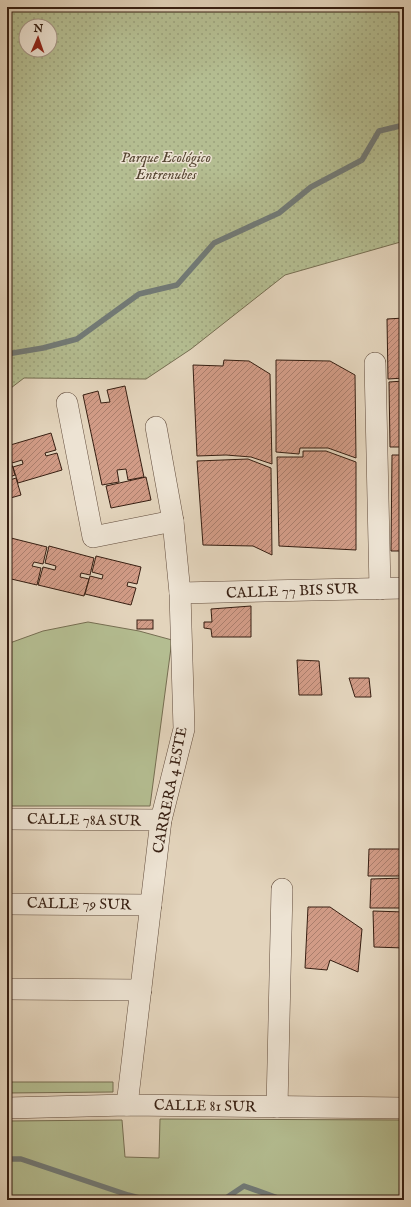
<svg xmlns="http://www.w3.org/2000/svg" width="411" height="1207" font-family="'IM FELL English',serif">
	<defs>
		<pattern id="park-dots" width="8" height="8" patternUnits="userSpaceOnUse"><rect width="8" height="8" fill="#b4bd91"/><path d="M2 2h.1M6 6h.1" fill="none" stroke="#9ba27c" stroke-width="1.8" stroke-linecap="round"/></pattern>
		<pattern id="building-hatch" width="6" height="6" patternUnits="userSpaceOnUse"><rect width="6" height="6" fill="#d19b86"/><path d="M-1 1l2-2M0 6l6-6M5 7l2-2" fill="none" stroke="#aa7e6c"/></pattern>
	</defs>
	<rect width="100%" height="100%" fill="#e3d4bc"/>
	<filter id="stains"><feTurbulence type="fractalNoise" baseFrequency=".005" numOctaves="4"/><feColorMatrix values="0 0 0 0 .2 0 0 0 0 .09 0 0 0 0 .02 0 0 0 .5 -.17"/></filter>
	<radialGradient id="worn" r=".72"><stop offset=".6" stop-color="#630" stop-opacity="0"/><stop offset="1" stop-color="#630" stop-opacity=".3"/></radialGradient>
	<g fill="#b4bd91" stroke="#766e52">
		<polygon points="88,622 139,631 172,640 150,806 7,806 7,644 43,631"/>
		<polygon points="113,1082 113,1092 7,1093 7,1082"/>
		<polygon points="160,1119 404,1120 404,1200 7,1200 7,1121 122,1120 125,1157 159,1158"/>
	</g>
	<path fill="url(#park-dots)" stroke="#766e52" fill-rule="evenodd" d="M7,7H404V241L285,275L191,349L146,379L24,378L7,391ZM26,26H50V50H26Z"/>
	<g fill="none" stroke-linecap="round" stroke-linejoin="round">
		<g stroke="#717a77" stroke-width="5.5">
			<polyline points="7,354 43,348 77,339 139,294 177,285 214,243 279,213 311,187 362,160 379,131 404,125"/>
			<polyline points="7,1159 21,1159 128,1195 147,1200"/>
			<polyline points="223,1200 244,1186 278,1198 280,1200"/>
		</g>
	</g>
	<g fill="url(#building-hatch)" stroke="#371f12">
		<polygon points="404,318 404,378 388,379 387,319"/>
		<polygon points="224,360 249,361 270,374 272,464 251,457 226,455 197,456 193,365 223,366"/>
		<polygon points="276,360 330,361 355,375 356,458 328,448 300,448 299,454 276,452"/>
		<polygon points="404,381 404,447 390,447 389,382"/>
		<polygon points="125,386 144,477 128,480 126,469 117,470 119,482 102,485 83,395 98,391 101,403 110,402 107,390"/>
		<polygon points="51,433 56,450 45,453 46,456 57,453 62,470 18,483 13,467 23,464 22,460 12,463 7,446"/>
		<polygon points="303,451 326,451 356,462 356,550 279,546 277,457 303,457"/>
		<polygon points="392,455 404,455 404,551 391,551"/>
		<polygon points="10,458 15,475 7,478 7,459"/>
		<polygon points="248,459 271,468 272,555 253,546 203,545 197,461"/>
		<polygon points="146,477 151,500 111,508 106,486"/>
		<polygon points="16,478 21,495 7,499 7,481"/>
		<polygon points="7,537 47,547 43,564 34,562 32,566 41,568 37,585 7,578 7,559 9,555 7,555"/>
		<polygon points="49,546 94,558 90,575 81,573 80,577 89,579 84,596 38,585 43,567 55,570 56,566 45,563"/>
		<polygon points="96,556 141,567 137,584 128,582 127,586 136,588 131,605 85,594 90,576 102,579 103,575 92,572"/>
		<polygon points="251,606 251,637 212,637 211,629 204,628 204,622 212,622 211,609"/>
		<rect x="137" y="620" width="16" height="9"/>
		<polygon points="297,660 319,661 322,695 299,695"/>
		<polygon points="349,678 369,678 371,697 355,697"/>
		<polygon points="402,842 404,842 404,872 400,872 399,876 368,876 369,849 401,849"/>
		<polygon points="404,878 404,903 403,903 403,908 370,908 371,879"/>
		<polygon points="308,907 330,907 362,929 358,972 330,960 327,970 305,968"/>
		<polygon points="373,911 404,912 404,948 374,947"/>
	</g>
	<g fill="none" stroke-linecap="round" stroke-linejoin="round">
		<defs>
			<g id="minor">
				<polyline points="375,363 380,589"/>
				<polyline points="67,403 93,537 173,521"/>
				<polyline points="180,593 404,588"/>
				<polyline points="7,819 161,820"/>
				<polyline points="7,904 151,905"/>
				<polyline points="7,989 141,990"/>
				<polyline points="127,1105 161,820 184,729 180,593 173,521 156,427"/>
				<polyline points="277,1107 282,889"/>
				<polyline points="7,1108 127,1105 404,1108"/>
			</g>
		</defs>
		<use href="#minor" stroke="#624c3c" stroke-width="22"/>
		<use href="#minor" stroke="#ede3d3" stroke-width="21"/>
	</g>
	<g text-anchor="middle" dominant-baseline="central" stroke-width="3" stroke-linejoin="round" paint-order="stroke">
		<g font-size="15" font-style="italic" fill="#564632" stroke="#ede3d3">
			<text x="166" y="157">Parque Ecológico<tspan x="166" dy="17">Entrenubes</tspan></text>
		</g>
		<g font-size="15" fill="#371f12" stroke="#ede3d3">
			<text transform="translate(292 591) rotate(-2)">CALLE 77 BIS SUR</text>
			<text transform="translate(170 790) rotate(-79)">CARRERA 4 ESTE</text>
			<text transform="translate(84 820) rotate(1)">CALLE 78A SUR</text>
			<text transform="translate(79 904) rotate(1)">CALLE 79 SUR</text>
			<text transform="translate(205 1106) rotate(1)">CALLE 81 SUR</text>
		</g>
	</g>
	<rect width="411" height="1207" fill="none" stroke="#e3d4bc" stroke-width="24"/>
	<rect x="8" y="8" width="395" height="1191" fill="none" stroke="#371f12" stroke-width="2"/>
	<rect x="12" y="12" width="387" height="1183" fill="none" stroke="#371f12"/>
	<g transform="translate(38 38) rotate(2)"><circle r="19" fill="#ede3d3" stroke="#a49586"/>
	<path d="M0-3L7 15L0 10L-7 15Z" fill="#8f2418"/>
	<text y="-6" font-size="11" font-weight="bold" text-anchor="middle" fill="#371f12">N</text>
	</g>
	<rect width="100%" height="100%" filter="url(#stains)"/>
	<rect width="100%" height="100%" fill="url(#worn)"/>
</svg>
